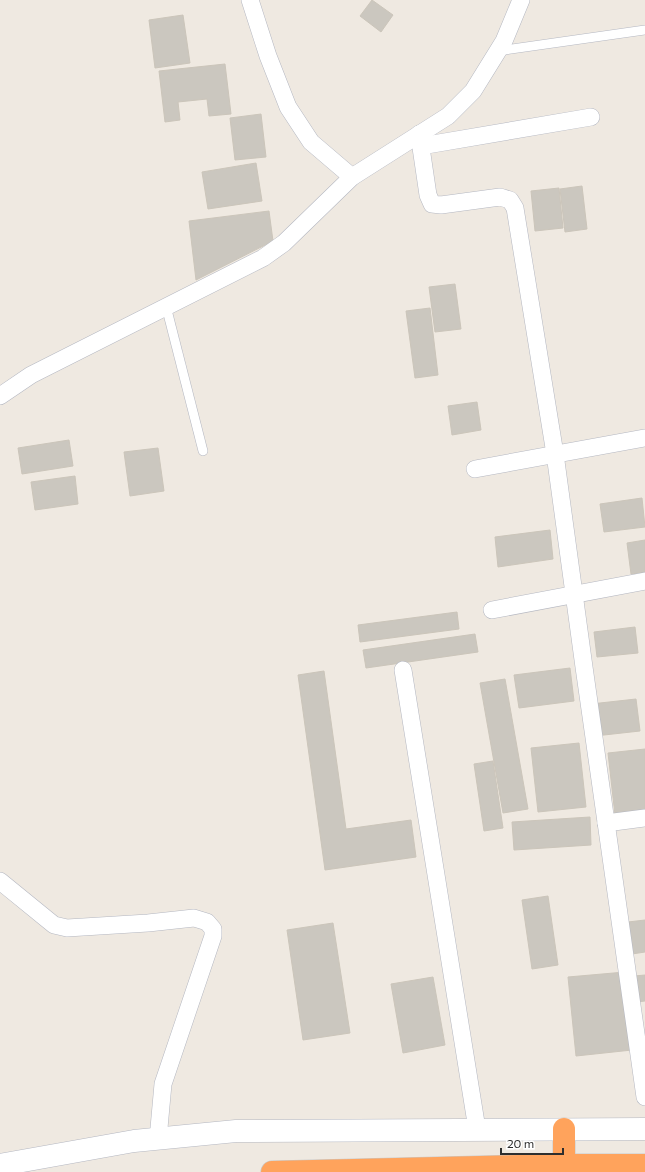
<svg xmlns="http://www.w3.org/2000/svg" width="645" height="1172" font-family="Commissioner,sans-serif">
	<rect width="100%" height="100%" fill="#efe9e1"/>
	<g fill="#cbc7bf" stroke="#cbc5ba">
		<polygon points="372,0 393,15 381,32 360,16"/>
		<polygon points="183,15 190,63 155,68 149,20"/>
		<polygon points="225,64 231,114 209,116 207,99 178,102 180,120 165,122 159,71"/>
		<polygon points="261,114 266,157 235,160 230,118"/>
		<polygon points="256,163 262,201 208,209 202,172"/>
		<polygon points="582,186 587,229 565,232 560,189"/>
		<polygon points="559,188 563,228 535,231 531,191"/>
		<polygon points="269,211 273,241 196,280 189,221"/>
		<polygon points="455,284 461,329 435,332 429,287"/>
		<polygon points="430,308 438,375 415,378 406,311"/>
		<polygon points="477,402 481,430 452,435 448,406"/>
		<polygon points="69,440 73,466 22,474 18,448"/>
		<polygon points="158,448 164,491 130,496 124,452"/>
		<polygon points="75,476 78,504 35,510 31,482"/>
		<polygon points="642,498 645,527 604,532 600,504"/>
		<polygon points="550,530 553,559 498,567 495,537"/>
		<polygon points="645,540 645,572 631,574 627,543"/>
		<polygon points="457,612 459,629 360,642 358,625"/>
		<polygon points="635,627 638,653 597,657 594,632"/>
		<polygon points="475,634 478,652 366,668 363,650"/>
		<polygon points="570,668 574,701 519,708 514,675"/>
		<polygon points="324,671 346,829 411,820 416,857 325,870 298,675"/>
		<polygon points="505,679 528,809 503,813 480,683"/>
		<polygon points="636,699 640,731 595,736 591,704"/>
		<polygon points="579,743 586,807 538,812 531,748"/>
		<polygon points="645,749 645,811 615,815 608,753"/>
		<polygon points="493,761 503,828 484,831 474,764"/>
		<polygon points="590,817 591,845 514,850 512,822"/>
		<polygon points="548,896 558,965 532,969 522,900"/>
		<polygon points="645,920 645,952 632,954 628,922"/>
		<polygon points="333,923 350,1033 303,1040 287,930"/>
		<polygon points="625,972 632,1050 576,1056 568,977"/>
		<polygon points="645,975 645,1001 636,1002 634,976"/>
		<polygon points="433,977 445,1045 403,1053 391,984"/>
	</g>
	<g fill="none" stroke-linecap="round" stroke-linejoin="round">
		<defs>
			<g id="lane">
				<polyline points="498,51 645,30"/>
				<polyline points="166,306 203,451"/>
			</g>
			<g id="street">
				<polyline points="250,0 268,56 288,107 311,142 352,177"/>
				<polyline points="419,134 428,195 432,204 441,205 500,197 510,200 515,208 555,454 584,667 645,1097"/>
				<polyline points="421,146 591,117"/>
				<polyline points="0,396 31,375 263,258 284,243 352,177 448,116 473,91 504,41 521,0"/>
				<polyline points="475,469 644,438"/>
				<polyline points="492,610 645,581"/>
				<polyline points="403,670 477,1129"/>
				<polyline points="606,823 645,818"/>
				<polyline points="0,881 54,925 67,928 148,923 194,918 207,922 213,929 213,936 163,1084 158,1139"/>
			</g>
			<polyline id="secondary" points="0,1165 134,1141 236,1131 645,1129"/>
			<g id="highway">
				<polyline points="564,1129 564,1165"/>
				<polyline points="272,1172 564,1165 645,1165"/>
			</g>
		</defs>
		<use href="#lane" stroke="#b4b7c1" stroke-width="10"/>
		<use href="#street" stroke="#b4b7c1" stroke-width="18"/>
		<use href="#secondary" stroke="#b4b7c1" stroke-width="23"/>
		<use href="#highway" stroke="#c9c9c9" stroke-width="23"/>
		<use href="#lane" stroke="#fff" stroke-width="9"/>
		<use href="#street" stroke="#fff" stroke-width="17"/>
		<use href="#secondary" stroke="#fff" stroke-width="22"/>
		<use href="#highway" stroke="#ffa35c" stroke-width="22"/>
	</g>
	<path d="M501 1148v6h62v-6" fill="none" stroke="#2e2e2e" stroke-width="2"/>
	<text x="507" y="1148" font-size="12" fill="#2e2e2e" stroke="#ffffff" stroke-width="3" paint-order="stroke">20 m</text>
</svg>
